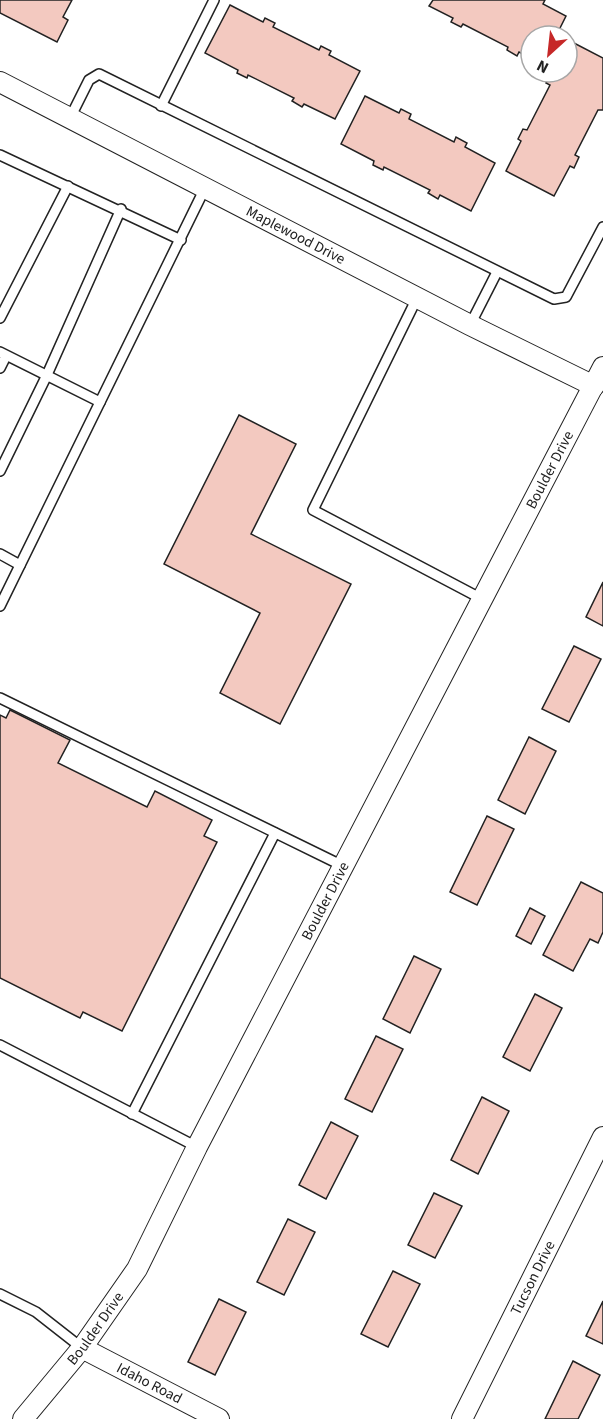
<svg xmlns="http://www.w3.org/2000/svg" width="603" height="1419" font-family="'Source Sans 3',sans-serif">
	<rect width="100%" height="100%" fill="#fff"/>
	<g fill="#f3c9c0" stroke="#222" stroke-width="1.5">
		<polygon points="0,0 72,0 63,17 68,20 57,42 0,13"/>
		<polygon points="433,0 545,0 543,4 566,16 556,36 531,36 531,58 519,52 517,56 507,50 508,47 463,24 461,27 451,22 453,18 429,6"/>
		<polygon points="230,5 263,22 265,18 275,23 273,27 319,50 321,46 331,51 329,55 360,71 335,119 304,104 302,107 292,101 294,98 248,75 247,78 237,73 238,70 205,53"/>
		<polygon points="572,42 603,58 603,110 598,110 575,155 579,157 574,168 570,166 554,196 506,171 521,141 518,139 523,129 527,130 550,85 546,83 552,74 567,72 567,51"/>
		<polygon points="365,96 399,113 401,109 411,114 409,119 454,142 456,137 467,143 465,147 495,163 471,211 440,195 438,199 428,193 430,190 384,167 383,170 373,165 374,161 341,144"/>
		<polygon points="239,415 296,444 251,534 351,584 280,724 220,693 260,613 164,564"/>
		<polygon points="603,582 603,626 586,617"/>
		<polygon points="574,646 601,659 569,722 542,709"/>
		<polygon points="10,710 70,740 58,763 147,807 155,791 212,820 204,836 217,842 122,1031 83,1012 80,1018 0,978 0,715 6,718"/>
		<polygon points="529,737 556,751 525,814 498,800"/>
		<polygon points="487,816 514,829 477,905 450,892"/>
		<polygon points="581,882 603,893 603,932 598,943 590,939 573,971 543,955"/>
		<polygon points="530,908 545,916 531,944 516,936"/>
		<polygon points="414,956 441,969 410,1033 383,1019"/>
		<polygon points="535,994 562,1008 530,1071 503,1057"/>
		<polygon points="376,1036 403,1049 372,1112 345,1099"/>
		<polygon points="482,1097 509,1111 478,1174 451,1160"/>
		<polygon points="331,1122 358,1136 326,1199 299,1185"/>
		<polygon points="434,1193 462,1206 435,1258 408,1245"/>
		<polygon points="288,1219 315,1232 284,1295 257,1282"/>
		<polygon points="393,1271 420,1284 388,1347 361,1334"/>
		<polygon points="219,1299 246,1312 215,1375 188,1362"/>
		<polygon points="603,1301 603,1344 586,1336"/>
		<polygon points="573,1361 600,1375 578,1419 545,1419"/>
	</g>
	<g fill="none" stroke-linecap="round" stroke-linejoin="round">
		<defs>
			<g id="lane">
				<polyline points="161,106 214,0"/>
				<polyline points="70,118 89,80 99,74 554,299 566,297 603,227"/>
				<polyline points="0,155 181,240"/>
				<polyline points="417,298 313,510 482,599"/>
				<polyline points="0,318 68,186"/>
				<polyline points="470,325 497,272"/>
				<polyline points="0,352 100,402"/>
				<polyline points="0,368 6,356"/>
				<polyline points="0,471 46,377 121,209"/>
				<polyline points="0,554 20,565"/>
				<polyline points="0,606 205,188"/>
				<polyline points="0,698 343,866"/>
				<polyline points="0,1045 197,1147"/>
				<polyline points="132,1114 275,833"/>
				<polyline points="0,1294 36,1312 82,1348"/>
			</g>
			<g id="street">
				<path id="s1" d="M0,82L470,325L594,386"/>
				<path id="s2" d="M82,1348L219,1419"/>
				<path id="s3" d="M23,1419L82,1348L137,1269L197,1147L603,367"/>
				<path id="s4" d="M462,1419L603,1137"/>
			</g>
		</defs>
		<use href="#lane" stroke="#222" stroke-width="12"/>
		<use href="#street" stroke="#222" stroke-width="22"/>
		<use href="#lane" stroke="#fff" stroke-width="9"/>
		<use href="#street" stroke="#fff" stroke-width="20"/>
	</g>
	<g text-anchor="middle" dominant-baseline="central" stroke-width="4.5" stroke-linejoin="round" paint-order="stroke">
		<g font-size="15" fill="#222" stroke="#fff">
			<text stroke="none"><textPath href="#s1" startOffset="333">Maplewood Drive</textPath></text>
			<text stroke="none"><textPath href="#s3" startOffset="1088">Boulder Drive</textPath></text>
			<text stroke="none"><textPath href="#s3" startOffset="602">Boulder Drive</textPath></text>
			<text stroke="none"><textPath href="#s4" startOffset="158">Tucson Drive</textPath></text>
			<text stroke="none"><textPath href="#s3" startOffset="116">Boulder Drive</textPath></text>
			<text stroke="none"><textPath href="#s2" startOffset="76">Idaho Road</textPath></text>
		</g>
	</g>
	<g transform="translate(549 54) rotate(207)"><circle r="28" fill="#ffffff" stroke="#a7a7a7" stroke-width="1.5"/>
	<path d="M0-4.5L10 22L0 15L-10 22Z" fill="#c62828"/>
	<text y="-9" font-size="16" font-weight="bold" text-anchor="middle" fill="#222222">N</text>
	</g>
</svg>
